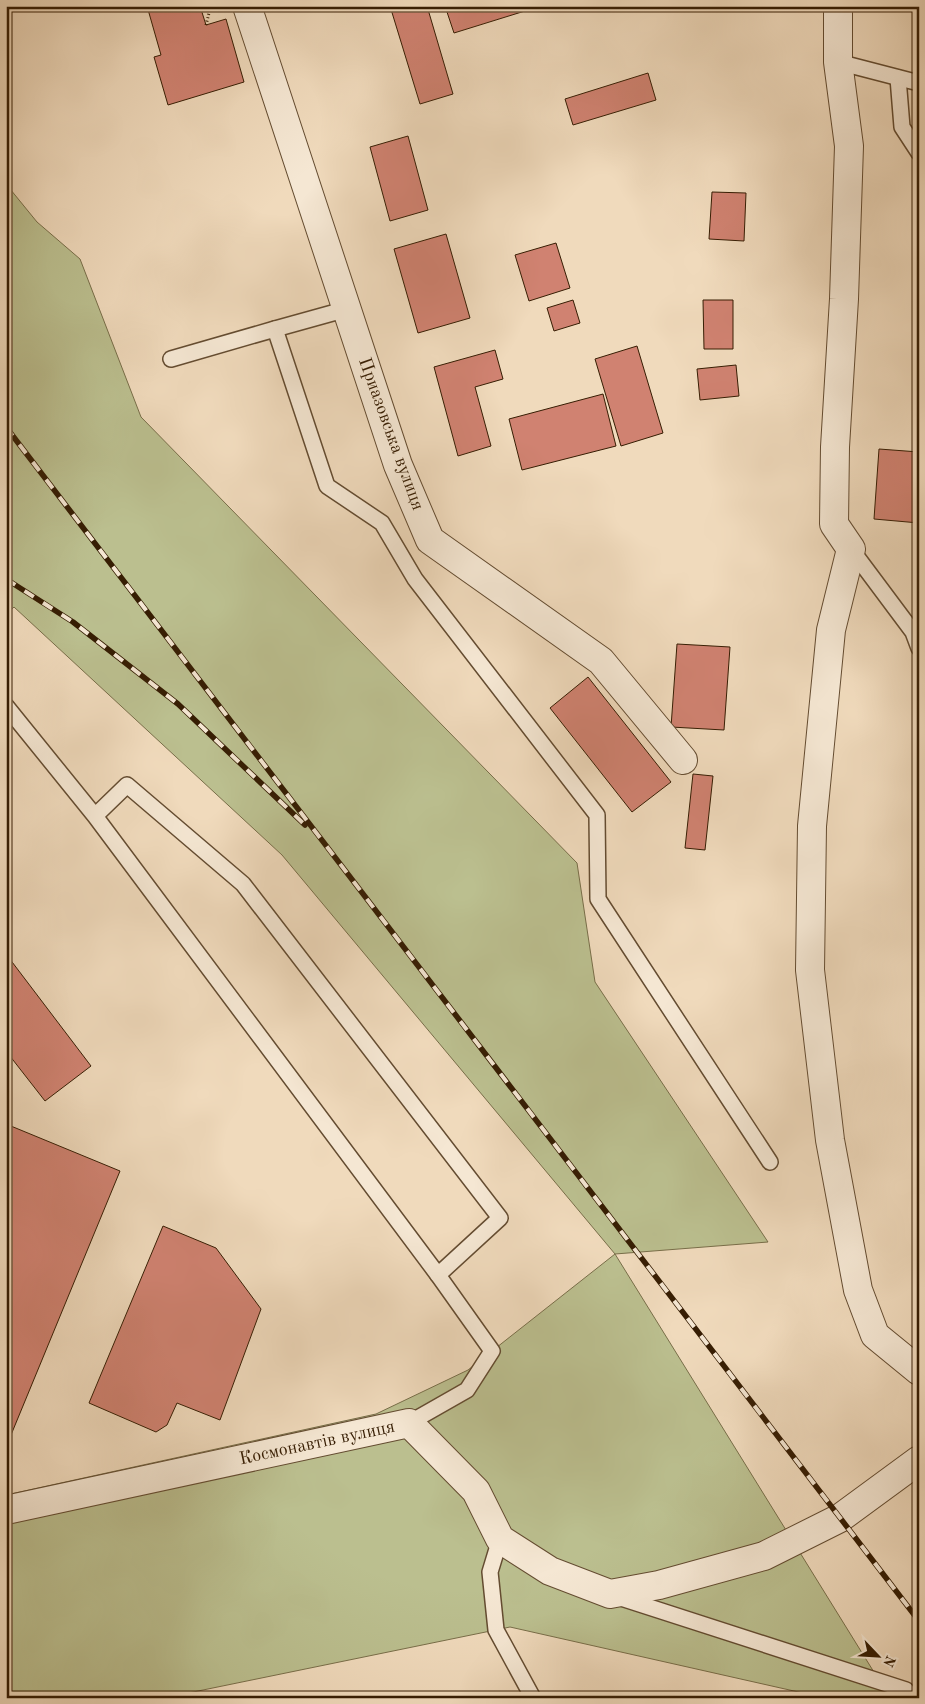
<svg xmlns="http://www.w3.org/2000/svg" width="925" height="1704" font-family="'Old Standard TT',serif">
	<rect width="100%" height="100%" fill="#f0dabc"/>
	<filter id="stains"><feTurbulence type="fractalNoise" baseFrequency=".004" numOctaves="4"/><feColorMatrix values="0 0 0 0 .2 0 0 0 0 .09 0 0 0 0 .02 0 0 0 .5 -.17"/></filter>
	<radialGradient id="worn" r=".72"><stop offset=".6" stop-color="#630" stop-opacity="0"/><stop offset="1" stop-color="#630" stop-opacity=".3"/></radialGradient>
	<polygon fill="#bbbf8f" stroke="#786e49" points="6,184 37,222 80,259 141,417 577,863 595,982 768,1242 615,1254 890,1698 825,1698 510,1627 164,1698 6,1698 6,1495 376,1414 468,1370 615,1254 282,855 14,607 6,615"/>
	<g fill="#d08271" stroke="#361d03">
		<polygon points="147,6 200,6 206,25 226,19 244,82 168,105 154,57 161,55"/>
		<polygon points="390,6 427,6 453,94 420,104"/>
		<polygon points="445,6 541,6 454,33"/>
		<polygon points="648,73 656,100 573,125 565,99"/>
		<polygon points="408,136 428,210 390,221 370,147"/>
		<polygon points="712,192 746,193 744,241 709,239"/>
		<polygon points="446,234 470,318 418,333 394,249"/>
		<polygon points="556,243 570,288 529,301 515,255"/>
		<polygon points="573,300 580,323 554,331 547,308"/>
		<polygon points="703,300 733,300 733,349 704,349"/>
		<polygon points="637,346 663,433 621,446 595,359"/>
		<polygon points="495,350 503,379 475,387 491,446 458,456 434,367"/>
		<polygon points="736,365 739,396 700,400 697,369"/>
		<polygon points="603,394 616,446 522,470 509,419"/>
		<polygon points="879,449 919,452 919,523 874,519"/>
		<polygon points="677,644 730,647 724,730 671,727"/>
		<polygon points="588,677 671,782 632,812 550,708"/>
		<polygon points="693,774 713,776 705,850 685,848"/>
		<polygon points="6,954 91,1066 45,1101 6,1051"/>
		<polygon points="6,1124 120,1171 6,1447"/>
		<polygon points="163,1226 216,1248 261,1309 220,1420 177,1403 167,1425 156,1432 89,1403"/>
	</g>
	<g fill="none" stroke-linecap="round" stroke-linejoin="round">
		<defs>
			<g id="service">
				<polyline points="838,62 919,83"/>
				<polyline points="898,78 902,127 919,153"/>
				<polyline points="347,309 275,329 327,486 382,523 415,579 597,815 598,899 770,1162"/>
				<polyline points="171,359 275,329"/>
				<polyline points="851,549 913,632 919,648"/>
				<polyline points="6,706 95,816 438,1275 500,1218 243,884 127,785 95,816"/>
				<polyline points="409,1423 467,1390 492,1351 438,1275"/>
				<polyline points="500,1539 490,1572 496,1630 533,1698"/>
				<polyline points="618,1597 906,1690 912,1698"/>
			</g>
			<g id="minor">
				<polyline points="247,6 398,465 430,540 601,661 683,760"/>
				<polyline points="838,6 838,62 849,146 844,299 835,447 834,524 851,549 831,630 812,826 810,970 830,1140 858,1290 875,1335 919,1371"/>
				<polyline points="6,1510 409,1423 476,1491 500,1539 550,1571 610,1594 659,1585 764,1556 840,1518 919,1460"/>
			</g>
		</defs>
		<use href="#service" stroke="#644c31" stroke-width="18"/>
		<use href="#minor" stroke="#644c31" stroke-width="30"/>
		<polyline stroke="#361d03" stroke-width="3" stroke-dasharray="1 2.5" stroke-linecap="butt" points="206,25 210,9 213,6"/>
		<use href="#service" stroke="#f5e7d3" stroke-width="15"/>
		<use href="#minor" stroke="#f5e7d3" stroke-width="28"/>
		<defs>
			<g id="rail">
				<polyline points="6,427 919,1621"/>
				<polyline points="6,579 73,622 178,704 305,825"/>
			</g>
		</defs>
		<use href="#rail" stroke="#361d03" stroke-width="5.5"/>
		<use href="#rail" stroke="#f5e7d3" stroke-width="4" stroke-dasharray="11" stroke-linecap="butt"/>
	</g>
	<g text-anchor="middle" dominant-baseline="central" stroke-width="5" stroke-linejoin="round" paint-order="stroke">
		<g font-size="18" fill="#361d03" stroke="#f5e7d3">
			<text transform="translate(391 434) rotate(70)">Приазовська вулиця</text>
			<text transform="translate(317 1443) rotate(-12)">Космонавтів вулиця</text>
		</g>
	</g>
	<rect width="925" height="1704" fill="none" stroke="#f0dabc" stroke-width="25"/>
	<rect x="8" y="8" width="910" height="1689" fill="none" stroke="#361d03" stroke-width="2.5"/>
	<rect x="12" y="12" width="900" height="1679" fill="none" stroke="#361d03"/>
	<g transform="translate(878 1656) rotate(115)" stroke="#f5e7d3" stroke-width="4" paint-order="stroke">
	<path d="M0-4L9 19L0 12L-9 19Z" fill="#361d03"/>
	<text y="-8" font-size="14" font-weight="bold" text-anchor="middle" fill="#361d03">N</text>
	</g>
	<rect width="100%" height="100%" filter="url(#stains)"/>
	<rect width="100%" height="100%" fill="url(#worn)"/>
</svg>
